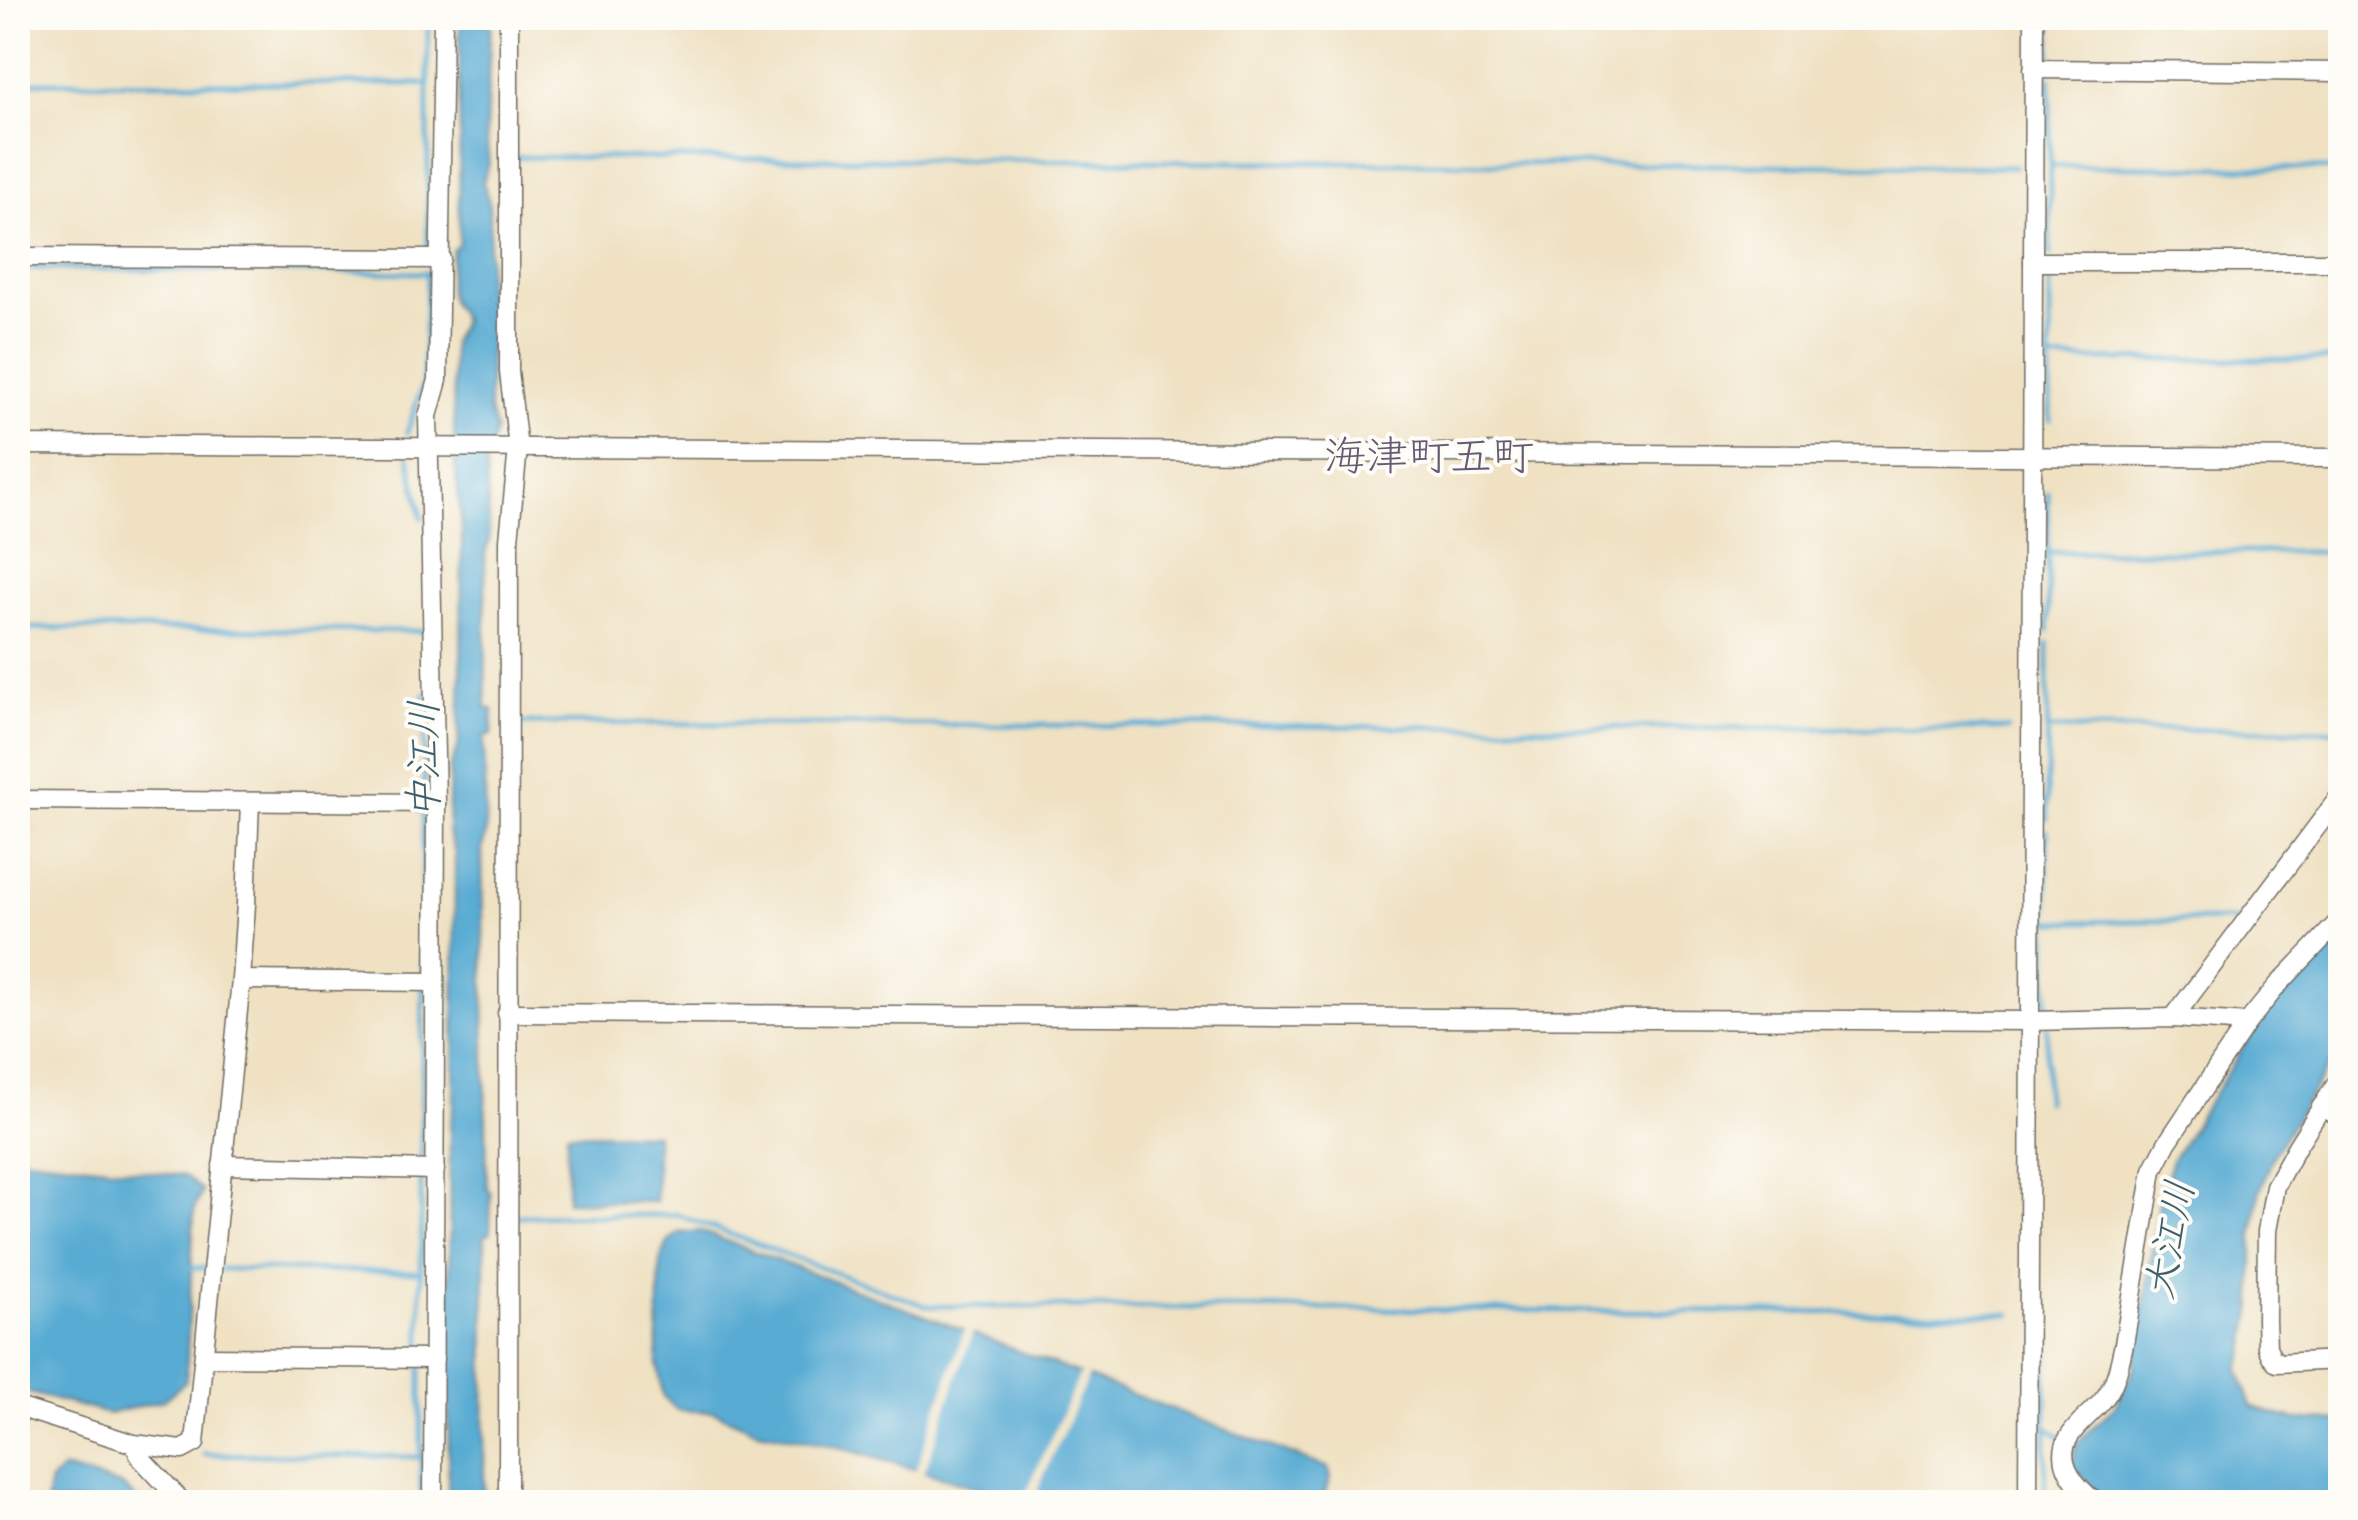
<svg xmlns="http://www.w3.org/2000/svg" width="2358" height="1520" font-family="Dekko,'Klee One',sans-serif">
	<rect width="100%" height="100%" fill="#fdfcf7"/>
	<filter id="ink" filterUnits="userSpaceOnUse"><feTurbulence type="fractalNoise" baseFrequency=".01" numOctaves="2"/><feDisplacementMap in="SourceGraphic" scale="20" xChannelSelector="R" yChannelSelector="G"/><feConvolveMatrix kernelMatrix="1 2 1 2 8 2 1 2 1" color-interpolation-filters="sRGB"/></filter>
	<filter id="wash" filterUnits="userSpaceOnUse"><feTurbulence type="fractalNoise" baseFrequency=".0048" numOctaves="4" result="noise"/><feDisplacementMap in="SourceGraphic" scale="40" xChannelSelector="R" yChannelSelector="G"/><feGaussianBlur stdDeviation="2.25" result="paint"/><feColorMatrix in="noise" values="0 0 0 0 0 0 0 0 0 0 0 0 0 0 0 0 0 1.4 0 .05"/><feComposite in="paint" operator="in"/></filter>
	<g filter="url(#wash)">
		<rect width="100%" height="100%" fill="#efe1c2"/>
		<g fill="#58abd3" stroke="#426b7f" stroke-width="2.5">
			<path d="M460,18H491L486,133L489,163L483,182L489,202L490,224L487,286L490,308L489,411L496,430L486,461L489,524V541L485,554L486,709H493L492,735L484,736L486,834L482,849L487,1188L491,1193L490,1234L485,1235L484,1502H448L450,1124L454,1106L455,854L448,832L450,767L458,748L461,675L462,529L455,465L452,341C474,309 450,315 449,291C448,278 451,263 453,250L459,244Z"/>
			<path d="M2340,936V1052L2326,1071L2274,1153L2259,1193L2253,1234V1305L2245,1352L2239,1370L2252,1406C2281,1418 2309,1423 2340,1420V1502H2112L2095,1491L2072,1465L2077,1443L2116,1405L2134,1369L2161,1191L2173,1158L2252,1034L2281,995Z"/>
			<polygon points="567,1133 656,1134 656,1202 567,1201"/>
			<polygon points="18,1157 185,1176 202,1191 194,1210 186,1381 164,1400 109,1414 18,1390"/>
			<polygon points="700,1231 1328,1468 1331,1477 1322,1502 1028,1502 828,1444 758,1431 715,1412 677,1410 663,1396 657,1362 660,1261 669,1240 679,1233"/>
			<polygon points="63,1469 121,1485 140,1502 46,1502 50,1481"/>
		</g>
		<g fill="#efe1c2">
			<polygon points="965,1329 973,1332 924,1473 915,1471"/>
			<polygon points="1081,1372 1089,1375 1032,1502 1022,1502"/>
		</g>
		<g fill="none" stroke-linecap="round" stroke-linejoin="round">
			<g stroke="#58abd3" stroke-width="5">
				<polyline points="428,18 428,254"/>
				<polyline points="2050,61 2051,18"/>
				<polyline points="18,82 428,84"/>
				<polyline points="515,157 2016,167"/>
				<polyline points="2050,166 2340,169"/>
				<polyline points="2050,255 2050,78"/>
				<polyline points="2050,267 2050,420"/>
				<polyline points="18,268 434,273"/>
				<polyline points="2050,360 2340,359"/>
				<polyline points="407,433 423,383 427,272"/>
				<polyline points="409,458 422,518"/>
				<polyline points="2048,552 2340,552"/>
				<polyline points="18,628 425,631"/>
				<polyline points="2048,631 2048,493"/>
				<polyline points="514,723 2008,729"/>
				<polyline points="2048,729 2340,730"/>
				<polyline points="424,797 425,694"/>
				<polyline points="423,808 423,976"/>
				<polyline points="2047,819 2048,644"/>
				<polyline points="2047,922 2237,920"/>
				<polyline points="2047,1014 2047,831"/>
				<polyline points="2046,1102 2047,1027"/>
				<polyline points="421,1164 423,988"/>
				<polyline points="675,1214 926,1306 2011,1314"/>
				<polyline points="516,1216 675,1215"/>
				<polyline points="191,1268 206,1268"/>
				<polyline points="221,1269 420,1272"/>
				<polyline points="2046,1307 2046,1427 2061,1437"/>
				<polyline points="421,1354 421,1175"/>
				<polyline points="421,1364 421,1502"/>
				<polyline points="204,1454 422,1457"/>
				<polyline points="2045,1502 2046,1427"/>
			</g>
		</g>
	</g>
	<g filter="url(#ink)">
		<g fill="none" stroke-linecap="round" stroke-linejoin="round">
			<defs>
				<g id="minor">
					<polyline points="2033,69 2340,72"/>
					<polyline points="18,257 441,259"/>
					<polyline points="2033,262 2340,262"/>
					<polyline points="18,445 2340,458"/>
					<polyline points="18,800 436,803"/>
					<polyline points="241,980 434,982"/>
					<polyline points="507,1013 2030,1021 2173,1018 2247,1023"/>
					<polyline points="2173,1018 2340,796"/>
					<polyline points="2340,1078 2297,1146 2275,1186 2267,1231 2266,1320 2267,1347 2271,1356 2277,1363 2340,1360"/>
					<polyline points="2321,1107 2340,1116"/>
					<polyline points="222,1165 435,1170"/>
					<polyline points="204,1357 434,1359"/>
					<polyline points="18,1407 134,1444 182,1450 195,1443 241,980 246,904 250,802"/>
					<polyline points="134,1444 140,1457 182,1502"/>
					<polyline points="433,1502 436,803 428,416 438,380 443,18"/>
					<polyline points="508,1502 509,540 518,448 509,372 509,18"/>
					<polyline points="2028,1502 2034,18"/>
					<path d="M2096,1502C2077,1488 2054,1462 2069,1437C2079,1421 2096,1411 2106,1396C2117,1381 2120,1361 2124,1344L2153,1170L2167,1143L2247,1023L2277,986L2340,920"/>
				</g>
			</defs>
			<use href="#minor" stroke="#706b60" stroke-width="21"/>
			<use href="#minor" stroke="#fff" stroke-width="18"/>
		</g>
	</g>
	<g text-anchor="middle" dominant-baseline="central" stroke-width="8" stroke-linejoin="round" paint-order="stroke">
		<g font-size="40" font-style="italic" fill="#3d5e6e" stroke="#fdfcf7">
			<text transform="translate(429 760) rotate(-90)">中江川</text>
			<text transform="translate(2175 1241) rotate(-79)">大江川</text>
		</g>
		<g font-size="42" fill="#665a73" stroke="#fdfcf7">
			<text x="1429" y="462">海津町五町</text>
		</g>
	</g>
	<rect width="2358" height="1520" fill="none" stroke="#fdfcf7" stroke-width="60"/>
</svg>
